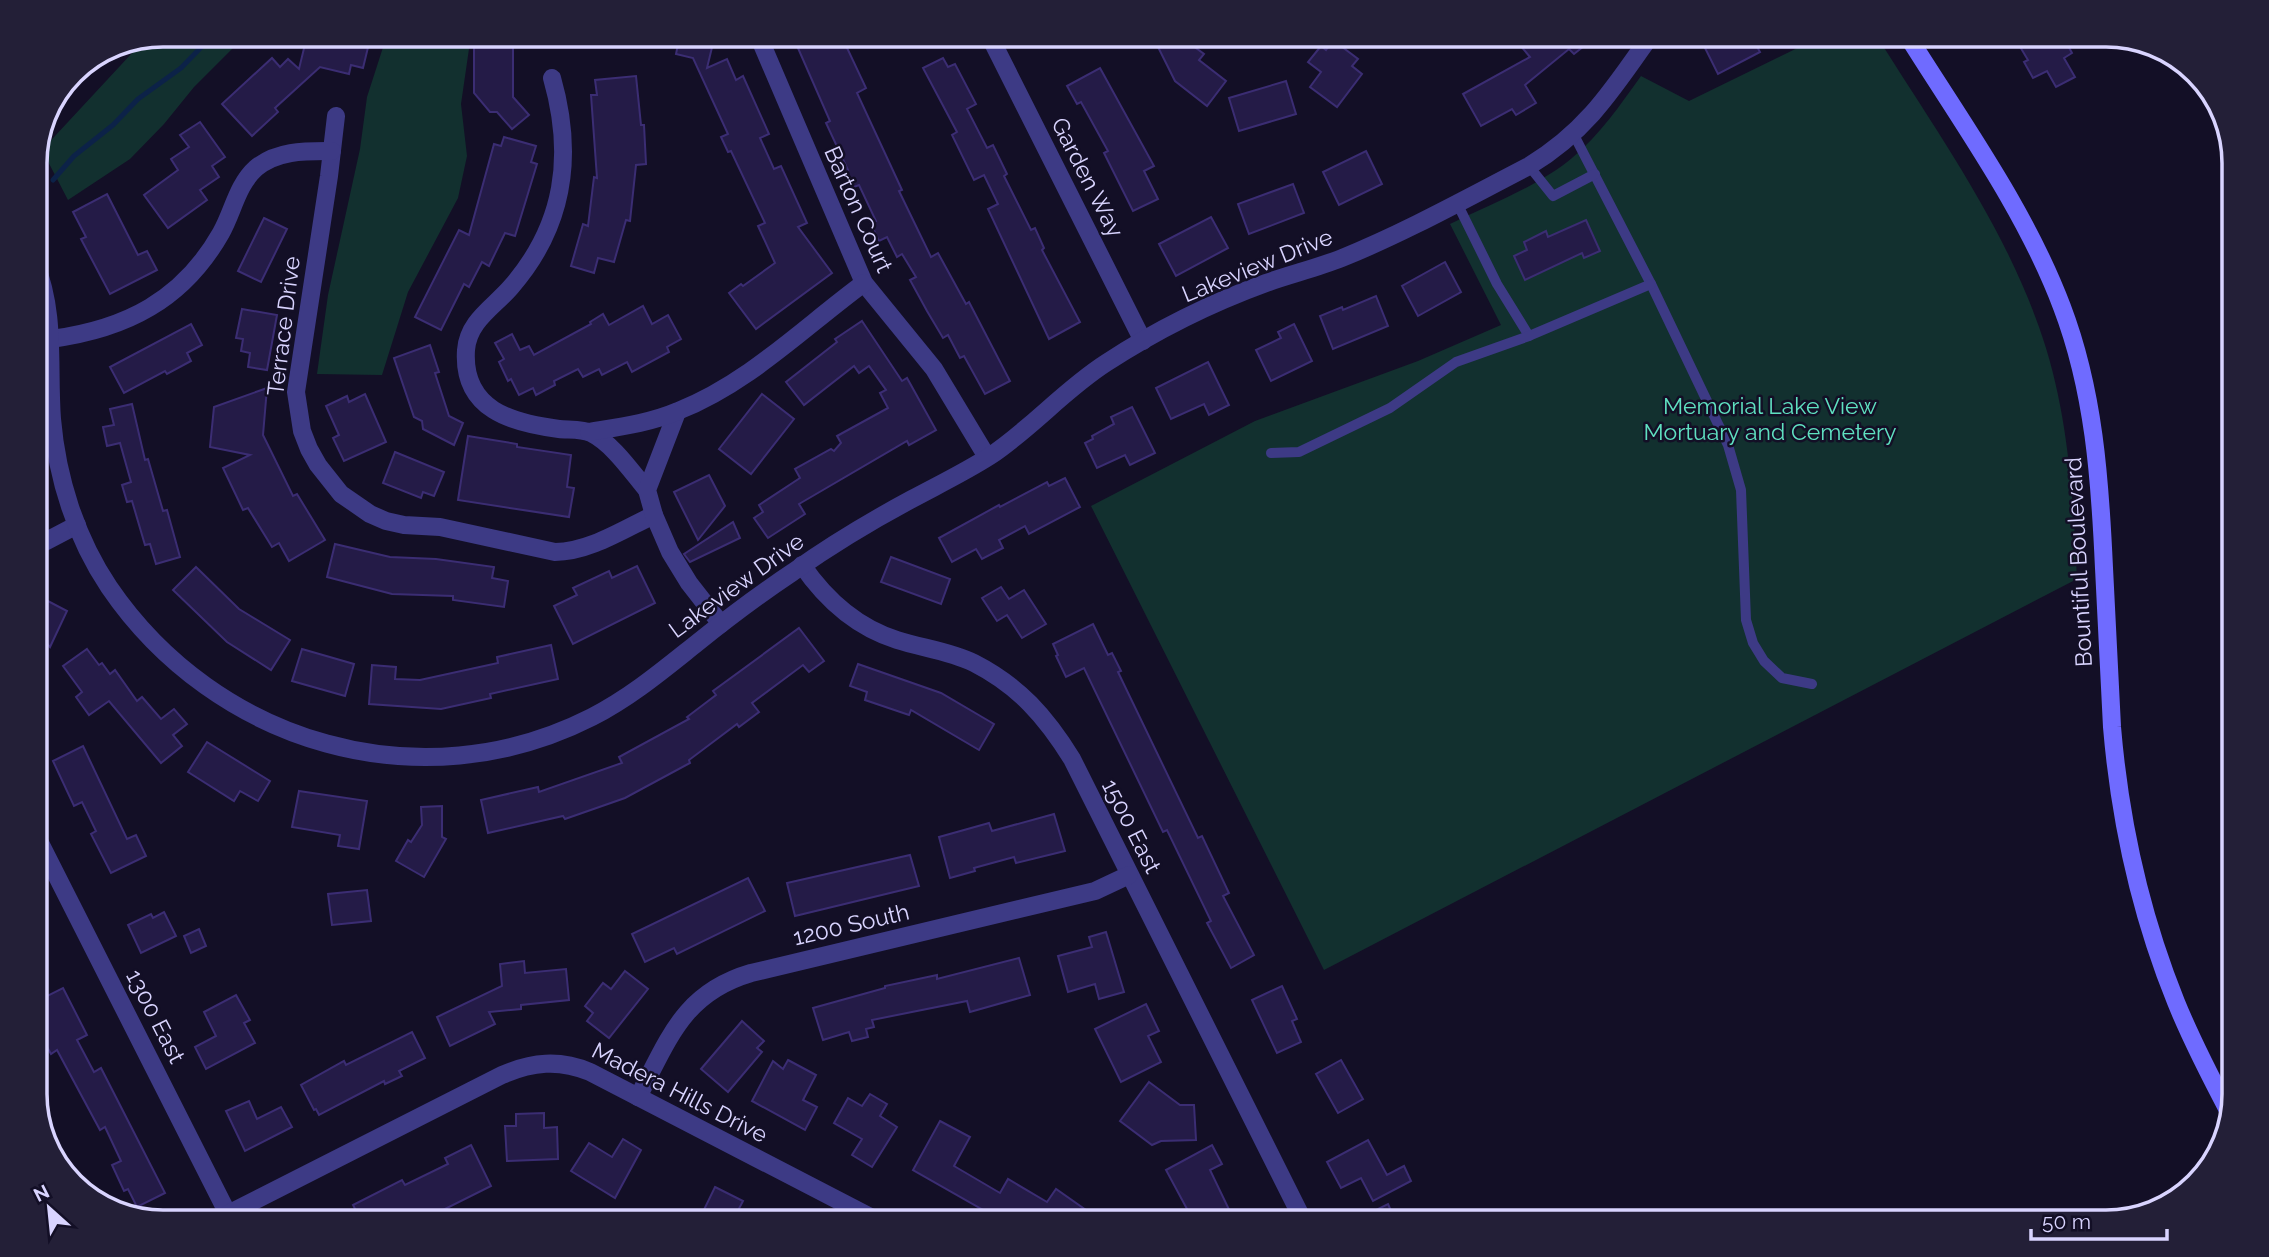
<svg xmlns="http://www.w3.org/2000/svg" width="2269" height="1257" font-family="Raleway,sans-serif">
	<rect width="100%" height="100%" fill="#130f26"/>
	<g fill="#12302f">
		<polygon points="164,35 246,35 194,87 164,124 130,159 68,200 42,150 146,38"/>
		<polygon points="387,35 471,35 461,104 467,156 458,198 408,292 382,375 317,374 328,295 360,149 367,97"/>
		<path d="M1824,35H1876C1935,129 2002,222 2039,327C2068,408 2073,493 2077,579L1324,970L1091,506L1255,421L1418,361L1501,325L1450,224C1491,204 1537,187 1572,158C1600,135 1620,105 1641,76L1689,101Z"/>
	</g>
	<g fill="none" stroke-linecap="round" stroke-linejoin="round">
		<polyline stroke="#0c2248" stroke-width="5" points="53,180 74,156 113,125 138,99 181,68 213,35"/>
	</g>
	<g fill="#241b47" stroke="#3b2d73" stroke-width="2">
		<polygon points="329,35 371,35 363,68 351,65 349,74 320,67 275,108 278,112 252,136 222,104 272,58 280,67 288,59 299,69 307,36 328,41"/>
		<polygon points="484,35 526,35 513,46 513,97 529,115 512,129 497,112 490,112 474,93 474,44"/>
		<polygon points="680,35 715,35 707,68 727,59 736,80 743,76 769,134 760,138 774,169 781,166 807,223 798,227 832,273 756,329 729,293 741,284 743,286 775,263 758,226 765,223 731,151 728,152 721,137 728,134 693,58 676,54"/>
		<polygon points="803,35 841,35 866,88 857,93 902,190 899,191 931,257 938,253 966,304 969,302 1010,381 985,394 964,356 960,358 948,335 943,338 927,311 910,280 916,277 902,254 897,257 887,237 879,241 871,224 876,221 859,185 854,187 846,171 848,170 826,123 830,121 794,39"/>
		<polygon points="1162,35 1187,35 1192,45 1204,54 1199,60 1226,81 1207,106 1175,81 1154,39"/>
		<polygon points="1530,35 1598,35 1574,54 1569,49 1525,85 1536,103 1516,115 1512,109 1481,126 1463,94 1530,57 1519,44"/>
		<polygon points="1715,35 1776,35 1756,45 1760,52 1718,74 1702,42"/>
		<polygon points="2013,35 2062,35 2072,53 2064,58 2075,77 2056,87 2047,71 2033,78 2024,62 2028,60"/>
		<polygon points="1333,40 1358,59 1352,66 1362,74 1337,107 1310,87 1321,72 1308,62 1321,46 1326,50"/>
		<polygon points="943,58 948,67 955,64 976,104 967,109 987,148 993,145 1007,174 1004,176 1031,230 1035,228 1044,248 1042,250 1080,322 1049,339 988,209 998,204 984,175 974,180 952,135 957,132 923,68"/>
		<polygon points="1100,68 1154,166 1144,171 1158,199 1133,211 1104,153 1108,151 1081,102 1077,104 1067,86"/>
		<polygon points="636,76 641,125 644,125 646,164 636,165 630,221 626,220 614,262 598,258 594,273 571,266 583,224 588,226 594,177 597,178 591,95 597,95 595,80"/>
		<polygon points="1286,81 1296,114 1239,131 1229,98"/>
		<polygon points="200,122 225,157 212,166 219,177 200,190 207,200 168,228 144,195 178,170 171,159 189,147 180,135"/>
		<polygon points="504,137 536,146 531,162 537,164 515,236 505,233 489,266 482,262 469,287 464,284 441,330 415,317 459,230 469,235 494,144 501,146"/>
		<polygon points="1366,151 1382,184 1339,205 1323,172"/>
		<polygon points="1293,184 1304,213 1249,234 1238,204"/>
		<polygon points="107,194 138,255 147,251 157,270 110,294 81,239 86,237 73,212"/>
		<polygon points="1211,217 1228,248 1176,276 1159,244"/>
		<polygon points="264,218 287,229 261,282 238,271"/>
		<polygon points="1586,220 1600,251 1584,258 1582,253 1525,280 1514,256 1527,250 1524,242 1546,231 1548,237"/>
		<polygon points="1445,262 1461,292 1418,316 1402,286"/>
		<polygon points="1376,296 1388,326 1333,349 1320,316 1342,307 1343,310"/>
		<polygon points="643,306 652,324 668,315 681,339 667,347 669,352 632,372 627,362 602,375 599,369 583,377 578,369 554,381 555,385 536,395 533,388 519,395 511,379 508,381 499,362 504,359 495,343 512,334 520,350 529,346 534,355 591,324 590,322 603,314 609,325"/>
		<polygon points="242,309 277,315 267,370 248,367 250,353 241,351 243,339 236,338"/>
		<polygon points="862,321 902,381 907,378 936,430 909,445 907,441 799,504 805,514 768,538 754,518 763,512 759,505 800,478 795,469 831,449 834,451 841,443 837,436 888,408 880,393 886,390 869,366 859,373 854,366 804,405 786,382 837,342 835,339"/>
		<polygon points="191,324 202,345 187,353 191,361 167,374 165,371 124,393 110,367"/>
		<polygon points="1294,324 1312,361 1271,381 1256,350 1281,338 1278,332"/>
		<polygon points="430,345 439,372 435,373 449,416 463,423 454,445 423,429 422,421 414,417 394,358"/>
		<polygon points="1208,362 1229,405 1209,415 1204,404 1171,419 1156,388"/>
		<polygon points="267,388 263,435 293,496 297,494 325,540 289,561 279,543 272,547 248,508 243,510 223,468 250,455 210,447 214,407"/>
		<polygon points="365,394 386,442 344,461 333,438 339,435 326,406 347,396 349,402"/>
		<polygon points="762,394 794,419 751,474 719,449"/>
		<polygon points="132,404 145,460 148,459 163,511 167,510 180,557 156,564 150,544 145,545 132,501 127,502 122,485 131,482 120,443 107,446 103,427 114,425 110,409"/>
		<polygon points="1132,407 1155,453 1130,465 1125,455 1097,468 1085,443 1093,439 1092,436 1114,424 1111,417"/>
		<polygon points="468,436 517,444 517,447 571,455 567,487 574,488 569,517 458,500"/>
		<polygon points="395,452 444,472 434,496 423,492 421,498 383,483"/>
		<polygon points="709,475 725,506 698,540 674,492"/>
		<polygon points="1065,478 1080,507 1029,534 1025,526 999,540 1003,548 982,559 976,549 952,562 939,538 999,505 1000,507 1047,482 1049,486"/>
		<polygon points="733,522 740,538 690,562 684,554"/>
		<polygon points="335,544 390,557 436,559 494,567 492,578 508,581 504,607 453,600 453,596 392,594 327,577"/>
		<polygon points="891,557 950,579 941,604 881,582"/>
		<polygon points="637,566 655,603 573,644 554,606 577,595 573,588 609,571 612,578"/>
		<polygon points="196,567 239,609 290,640 271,670 227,642 173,590"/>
		<polygon points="1001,587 1009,599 1024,590 1046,624 1022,638 1007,615 997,621 982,598"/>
		<polygon points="44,599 67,611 50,647 46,642 35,663 35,616"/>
		<polygon points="1093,624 1108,655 1112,653 1121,671 1118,672 1198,838 1202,836 1229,893 1223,896 1254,955 1231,968 1207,923 1211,921 1167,830 1163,832 1084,668 1066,677 1056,656 1058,655 1053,644"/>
		<polygon points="799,628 824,661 809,672 803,665 752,703 759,712 739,727 737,724 689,760 690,763 625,798 565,819 563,816 488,833 481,800 538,787 539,792 622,763 619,757 689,719 687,717 716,695 713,691"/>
		<polygon points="551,645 558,679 490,694 491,698 441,709 369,704 372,665 396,667 395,679 420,680 498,663 497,657"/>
		<polygon points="87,649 99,665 102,663 110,674 115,670 137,701 142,697 161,719 174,709 187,724 173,735 182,746 161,763 109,701 89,715 76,697 82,692 63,666"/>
		<polygon points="302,649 354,664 345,696 292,681"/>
		<polygon points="858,664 941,693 994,724 979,750 911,710 909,715 865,700 867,692 850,686"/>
		<polygon points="207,742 270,781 258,801 240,791 234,801 188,772"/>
		<polygon points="83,746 127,839 136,835 146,856 111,873 91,834 96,831 82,802 74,806 53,761"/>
		<polygon points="299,791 367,801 359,849 338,846 340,835 292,827"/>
		<polygon points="442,806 442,837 446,839 424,877 396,861 408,840 411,842 422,825 421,807"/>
		<polygon points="1054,814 1065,851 1016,863 1014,857 974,868 975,871 950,878 939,837 989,823 992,831"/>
		<polygon points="910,855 919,886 795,916 787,883"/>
		<polygon points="748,878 765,911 677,954 674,948 645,962 632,934"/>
		<polygon points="367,890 371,921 332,925 328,894"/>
		<polygon points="164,912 176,936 141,953 128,925 151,914 153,918"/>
		<polygon points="199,929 206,946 191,953 184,936"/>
		<polygon points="1106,932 1124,992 1099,999 1095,984 1068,992 1058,956 1092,947 1089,937"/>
		<polygon points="1019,958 1030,995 970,1012 967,1001 872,1020 874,1027 866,1029 868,1037 852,1041 849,1032 823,1040 813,1008 885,988 885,986 937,975 937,979"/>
		<polygon points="524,961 525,973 566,969 569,1000 521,1005 521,1009 489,1012 495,1024 450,1046 437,1017 502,986 500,964"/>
		<polygon points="625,971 648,989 609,1038 587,1021 593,1013 585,1006 603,983 611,989"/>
		<polygon points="1282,986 1297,1019 1292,1021 1301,1042 1277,1053 1252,1000"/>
		<polygon points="63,988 87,1035 77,1040 94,1072 101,1068 165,1193 137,1207 128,1189 124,1191 112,1165 121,1161 105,1127 100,1130 57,1050 51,1054 35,1025 35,1002"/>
		<polygon points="236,995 250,1020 244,1023 255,1043 206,1069 195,1047 216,1036 204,1012"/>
		<polygon points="1146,1004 1159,1031 1148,1036 1161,1062 1121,1082 1095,1029"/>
		<polygon points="742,1021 764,1041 757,1048 762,1052 728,1092 701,1069"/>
		<polygon points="412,1032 425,1058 399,1071 402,1076 385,1084 384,1081 319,1115 316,1109 314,1110 301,1085 344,1061 346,1065"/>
		<polygon points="788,1060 816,1075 803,1100 817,1107 805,1130 752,1101 773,1061 783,1069"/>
		<polygon points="1341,1060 1363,1099 1338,1113 1316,1074"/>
		<polygon points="1149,1082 1180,1105 1194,1105 1196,1140 1161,1141 1152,1145 1120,1121"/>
		<polygon points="870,1094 887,1104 880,1116 897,1127 872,1167 852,1155 862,1139 834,1123 848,1098 862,1106"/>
		<polygon points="249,1101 257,1119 281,1107 292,1127 245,1151 226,1111"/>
		<polygon points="544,1113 544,1128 557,1127 558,1159 507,1161 505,1126 516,1126 516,1114"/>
		<polygon points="940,1121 970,1137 954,1166 1000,1193 1008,1179 1047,1202 1056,1189 1103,1222 986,1222 990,1214 913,1170"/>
		<polygon points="623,1139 641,1150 615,1198 571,1171 589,1143 612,1157"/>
		<polygon points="1368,1140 1387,1175 1404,1166 1411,1181 1373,1201 1361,1178 1341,1188 1327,1162"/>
		<polygon points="471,1145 491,1186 419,1222 362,1222 353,1205 402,1180 405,1185 448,1164 445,1158"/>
		<polygon points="1212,1145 1222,1164 1210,1170 1235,1222 1194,1222 1166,1170"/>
		<polygon points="715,1187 743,1201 732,1222 698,1222"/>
		<polygon points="1388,1204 1396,1222 1352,1222"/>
	</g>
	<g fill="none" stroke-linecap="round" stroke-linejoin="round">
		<g stroke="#3d3a85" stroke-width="10">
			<polyline points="1574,135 1651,284 1728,445 1741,490 1746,620 1753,643 1764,661 1782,678 1812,684"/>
			<polyline points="1529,166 1553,196 1595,174"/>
			<polyline points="1457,203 1497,284 1529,336"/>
			<polyline points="1271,453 1299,452 1390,408 1456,362 1529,336 1651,284"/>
		</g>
		<g stroke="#3d3a85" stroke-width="18">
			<polyline points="758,35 864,283 934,369 987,457"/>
			<polyline points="989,35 1143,341"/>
			<path d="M552,78C574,155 565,225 511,287C494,307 468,321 466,350C462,410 512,423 559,429C568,430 583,429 591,433C613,444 631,471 647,490"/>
			<path d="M336,116L329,176L296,392L302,431L309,449L318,465L341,494L370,514L386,521L404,525L440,527L555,552C589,552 624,529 654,515"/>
			<path d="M51,339C126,329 183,300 221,233C233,212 237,185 256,168C278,150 306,151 332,151"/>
			<polyline points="677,412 647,490 654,515 670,552 689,583 721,624"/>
			<path d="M589,432C619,427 650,423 678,411C749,383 804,327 864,283"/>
			<polyline points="35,547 77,525"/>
			<path d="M802,565C826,600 856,627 897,640C922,648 950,651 974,663C1019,686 1046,717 1072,759L1304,1222"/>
			<polyline points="35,833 232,1222"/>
			<path d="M638,1097C669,1039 683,993 751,973L1095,891L1129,875"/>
			<path d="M228,1214L502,1075C532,1062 559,1059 590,1072L880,1222"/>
		</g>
		<path stroke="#3d3a85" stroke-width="18" d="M35,263C56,314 48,365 52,419C57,478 76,538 109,587C216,744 421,804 592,717C631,697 663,670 697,643C728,618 760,594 793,572C831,545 871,521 912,499C938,485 965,472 990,456C1032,428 1064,390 1106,363C1155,331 1211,303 1266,283C1291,274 1317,268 1342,258C1406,232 1467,198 1529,166C1587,131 1613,89 1651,35"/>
		<path stroke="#6f6bff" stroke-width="18" d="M1907,35C1962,123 2025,209 2062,307C2094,391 2100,479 2104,568C2107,621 2109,674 2112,727C2120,822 2140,913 2176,1002C2191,1039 2210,1076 2229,1112"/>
	</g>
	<g text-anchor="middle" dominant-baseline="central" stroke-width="5" stroke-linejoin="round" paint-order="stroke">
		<g font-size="23" fill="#d9d4ff" stroke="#130f26">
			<text transform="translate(1088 177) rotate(63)">Garden Way</text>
			<text transform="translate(859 209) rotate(66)">Barton Court</text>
			<text transform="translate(1257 265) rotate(-22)">Lakeview Drive</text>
			<text transform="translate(283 326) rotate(-83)">Terrace Drive</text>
			<text transform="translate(2078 562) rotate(-93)">Bountiful Boulevard</text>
			<text transform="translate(736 585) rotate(-36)">Lakeview Drive</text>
			<text transform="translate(1132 826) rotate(63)">1500 East</text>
			<text transform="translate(851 924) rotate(-13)">1200 South</text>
			<text transform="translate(156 1016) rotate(63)">1300 East</text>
			<text transform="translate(680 1092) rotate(27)">Madera Hills Drive</text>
		</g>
		<g font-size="23" fill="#5fe0c0" stroke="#130f26">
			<text x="1770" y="405">Memorial Lake View<tspan x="1770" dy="26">Mortuary and Cemetery</tspan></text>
		</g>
	</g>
	<path d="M0 0H2269V1257H0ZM163 47H2106A116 116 0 0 1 2222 163V1094A116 116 0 0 1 2106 1210H163A116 116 0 0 1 47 1094V163A116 116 0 0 1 163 47Z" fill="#231f37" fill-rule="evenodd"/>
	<path fill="none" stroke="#d9d4ff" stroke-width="3.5" d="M163 47H2106A116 116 0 0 1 2222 163V1094A116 116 0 0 1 2106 1210H163A116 116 0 0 1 47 1094V163A116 116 0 0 1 163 47Z"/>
	<g transform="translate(49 1208) rotate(333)" stroke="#130f26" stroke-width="5" paint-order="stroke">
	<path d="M0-5L12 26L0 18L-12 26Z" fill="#d9d4ff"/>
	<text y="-10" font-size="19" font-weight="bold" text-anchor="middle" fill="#d9d4ff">N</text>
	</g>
	<path d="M2031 1229v10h136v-10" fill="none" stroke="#d9d4ff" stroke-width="3.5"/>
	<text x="2042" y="1229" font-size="21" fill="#d9d4ff" stroke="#130f26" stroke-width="5" paint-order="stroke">50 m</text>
</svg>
